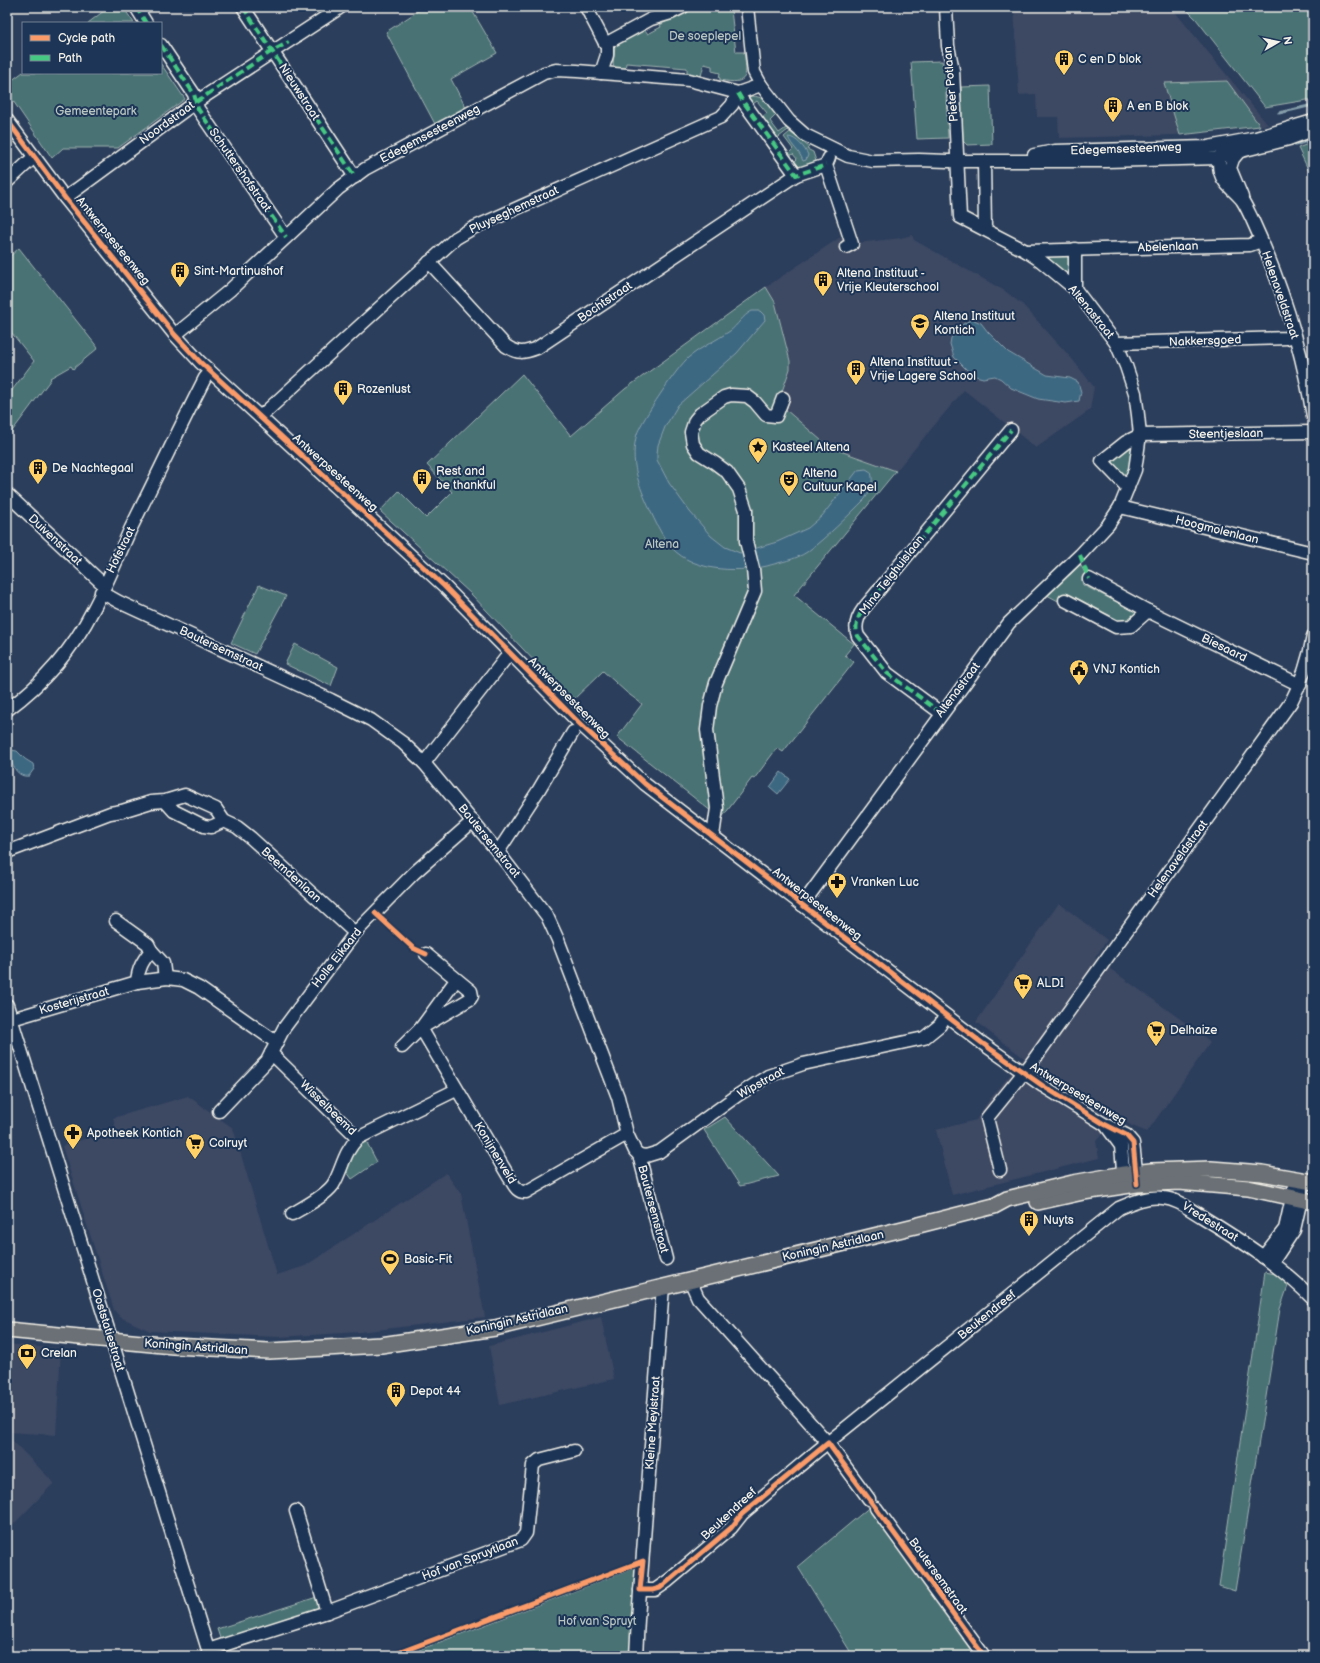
<svg xmlns="http://www.w3.org/2000/svg" width="1320" height="1663" font-family="'Balsamiq Sans',sans-serif">
	<rect width="100%" height="100%" fill="#2b3e5c"/>
	<filter id="ink" filterUnits="userSpaceOnUse"><feTurbulence type="fractalNoise" baseFrequency=".025" numOctaves="2"/><feDisplacementMap in="SourceGraphic" scale="8" xChannelSelector="R" yChannelSelector="G"/><feConvolveMatrix kernelMatrix="1 2 1 2 8 2 1 2 1" color-interpolation-filters="sRGB"/></filter>
	<g filter="url(#ink)">
		<g fill="#3c4863">
			<polygon points="1014,7 1171,7 1268,125 1175,135 1059,138 1058,117 1037,117 1036,94 1019,95"/>
			<polygon points="912,235 914,240 1005,291 1023,305 1073,360 1094,387 1090,410 1036,448 964,390 896,471 829,447 786,410 781,394 790,369 790,361 775,302 766,287 839,238 843,237 857,243 901,238"/>
			<polygon points="1059,903 1107,940 1095,958 1204,1036 1210,1043 1147,1132 1132,1126 1118,1117 1096,1141 1099,1158 952,1195 936,1130 976,1120 989,1100 1024,1058 976,1022"/>
			<polygon points="188,1096 233,1128 277,1275 305,1266 446,1173 461,1194 485,1317 360,1332 278,1337 150,1331 120,1317 114,1310 62,1146 116,1129 113,1118"/>
			<polygon points="601,1317 614,1379 500,1405 489,1346"/>
			<polygon points="7,1344 61,1349 56,1435 7,1432"/>
			<polygon points="7,1435 54,1483 7,1531"/>
		</g>
		<g fill="#4a7275" stroke="#9fb2ae">
			<polygon points="109,7 123,7 134,23 88,23"/>
			<polygon points="424,7 470,7 497,53 451,79 466,108 435,124 386,32"/>
			<path d="M693,7H728V10H731L736,52H744C747,75 750,86 720,80V78H719L720,73L712,71V66L704,64L701,76L687,75V68L626,63L625,70L618,69L613,65L615,46L645,30L648,34L661,27L660,25Z"/>
			<polygon points="1184,7 1313,7 1313,99 1265,107 1196,19"/>
			<polygon points="942,61 945,73 948,138 917,139 911,62"/>
			<polygon points="161,64 185,99 118,148 63,148 52,158 7,92 7,84 23,72 23,73 161,73"/>
			<polygon points="1227,81 1260,126 1180,135 1164,83"/>
			<polygon points="990,86 992,144 967,145 963,141 961,87"/>
			<path d="M751,96C763,96 769,103 776,112L775,113L776,115L770,121L779,133L786,128L788,130L775,140L761,118L767,113L757,101L750,106L748,99Z"/>
			<polygon points="790,132 809,147 807,149 813,152 817,164 801,168 794,162 797,159 793,154 790,156 788,154 793,149 784,137"/>
			<polygon points="1313,142 1313,180 1298,148"/>
			<polygon points="19,248 98,348 73,369 71,366 50,378 51,379 7,438 7,397 34,361 7,327 7,259"/>
			<polygon points="1067,254 1070,256 1070,278 1044,257 1045,256"/>
			<polygon points="766,287 775,302 790,361 790,369 781,394 790,398 786,410 829,447 896,471 794,595 854,644 845,655 854,662 783,752 777,748 754,779 752,778 721,819 617,737 642,704 626,692 603,671 572,701 471,594 380,511 399,491 426,518 452,492 427,465 522,374 571,436 625,389"/>
			<polygon points="1130,446 1132,446 1131,470 1126,478 1112,463 1114,458"/>
			<polygon points="1080,564 1086,575 1082,581 1083,585 1123,605 1128,603 1136,609 1137,613 1128,621 1113,621 1110,616 1071,595 1066,596 1062,603 1045,594 1067,574 1070,575"/>
			<polygon points="259,585 286,596 255,654 231,643"/>
			<polygon points="295,644 338,667 331,686 285,664"/>
			<polygon points="725,1117 779,1176 740,1186 704,1130"/>
			<polygon points="366,1141 377,1162 352,1179 345,1169 350,1154"/>
			<polygon points="1265,1272 1291,1277 1280,1309 1235,1591 1219,1586"/>
			<polygon points="872,1505 977,1656 853,1656 798,1567"/>
			<polygon points="635,1568 631,1656 403,1656"/>
			<polygon points="317,1597 321,1609 221,1641 217,1629"/>
		</g>
		<g fill="#3c6882" stroke="#869fab">
			<path d="M788,137C796,137 805,148 808,155L806,160L803,161C799,150 792,147 788,137Z"/>
			<path d="M752,311H760L764,315L765,320L737,353L678,405L665,427L658,445L657,454V460L669,483L690,512L711,536L725,547L740,553L777,542L808,528L822,516L858,470L866,469L871,472C874,483 871,489 865,499C847,517 827,537 807,552C795,560 780,562 767,566C735,573 688,572 667,542C660,532 655,521 650,510C639,486 629,461 637,434C641,421 678,366 689,357C701,347 717,340 730,331C738,325 742,316 752,311Z"/>
			<polygon points="972,319 981,323 988,332 1008,352 1047,375 1070,378 1078,382 1081,392 1079,401 1066,403 1038,399 1011,388 1001,379 995,376 983,378 972,375 954,357 950,344 951,338 963,324"/>
			<path d="M11,750L17,751L25,759L33,764L34,769L29,776C17,778 12,765 9,755Z"/>
			<polygon points="781,772 790,779 778,794 770,787"/>
		</g>
		<g fill="none" stroke-linecap="round" stroke-linejoin="round">
			<g stroke="#869fab" stroke-width="3">
				<polyline points="1279,113 1313,105"/>
				<polyline points="1295,145 1313,139"/>
			</g>
			<defs>
				<g id="minor">
					<polyline points="136,7 146,23"/>
					<polyline points="243,7 355,177"/>
					<polyline points="586,7 607,47 607,55 601,73"/>
					<polyline points="747,7 754,72 761,85 789,121 805,135 848,156 873,161 919,160 948,161 1106,161 1219,158 1225,155 1289,139 1313,130"/>
					<polyline points="605,44 651,19 671,13 683,7"/>
					<polyline points="161,45 194,94 198,109 286,237"/>
					<polyline points="738,93 742,100 796,175 826,165"/>
					<polyline points="7,120 65,198 175,335 200,362 444,586 580,724 645,784 982,1043 1043,1086 1104,1124 1126,1135 1133,1143 1137,1180"/>
					<path d="M1234,143C1221,149 1217,158 1220,172C1223,184 1235,191 1242,200C1246,206 1249,213 1252,219C1281,282 1302,349 1313,416"/>
					<polyline points="1238,153 1233,159 1230,168 1242,197"/>
					<polyline points="1034,155 1055,151 1208,147 1256,138 1313,121"/>
					<polyline points="829,158 826,165 852,244 846,247"/>
					<polyline points="984,161 985,229"/>
					<polyline points="7,182 34,157"/>
					<polyline points="65,198 196,102 341,7"/>
					<polyline points="1075,249 1075,289"/>
					<polyline points="1026,251 1250,245 1261,241"/>
					<path d="M429,262L506,346C518,354 524,353 537,348L796,175"/>
					<polyline points="175,335 230,290 338,189 365,169 544,73 556,70 577,71 689,80 738,93 761,85"/>
					<polyline points="1116,343 1287,338 1295,336"/>
					<polyline points="260,417 456,238 473,228 721,117 732,105 738,93"/>
					<polyline points="1128,488 1102,461 1126,442 1140,435 1313,432"/>
					<polyline points="7,494 104,585"/>
					<polyline points="1120,507 1313,553"/>
					<polyline points="1089,579 1148,611 1300,685"/>
					<polyline points="101,592 119,602 331,700 371,720 403,743 424,763 498,852 547,916 558,940 618,1097 627,1134 635,1151 639,1155 666,1259"/>
					<polyline points="1065,600 1116,627 1131,626 1148,611"/>
					<path d="M7,710C42,684 73,649 93,610C107,584 118,557 130,530C155,480 179,429 205,378L210,372"/>
					<path d="M941,713L887,673L858,636C854,626 858,616 864,608L1011,430"/>
					<polyline points="424,763 505,659"/>
					<polyline points="165,801 174,811 204,826 211,827 224,821"/>
					<polyline points="713,836 717,808 707,730 710,706 716,683 755,591 753,569 746,541 746,510 739,489 727,472 715,463 699,453 693,444 691,432 695,420 700,414 724,397 731,395 747,396 755,402 766,415 776,416 783,398"/>
					<polyline points="7,852 110,813 122,811 151,802 165,801 185,795 216,809 224,821 237,827 251,838 355,933"/>
					<polyline points="498,852 538,791 573,732"/>
					<polyline points="802,905 1009,623 1080,555 1108,525 1120,507 1135,470 1140,435 1138,415 1135,393 1126,366 1116,343 1075,289 1041,261 1026,251 960,217 953,70 948,46 946,7"/>
					<polyline points="116,921 148,944 151,950"/>
					<path d="M137,982C138,968 143,961 151,950L163,963L165,978"/>
					<polyline points="7,1005 210,1656"/>
					<polyline points="12,1019 137,982 167,978 183,980 199,988 276,1042"/>
					<path d="M421,1028L509,1177C514,1184 516,1193 526,1192L627,1134"/>
					<polyline points="421,1028 470,999 472,996 471,991 426,954"/>
					<polyline points="402,1047 421,1028 456,980"/>
					<polyline points="271,1053 358,1138 456,1090"/>
					<polyline points="219,1111 267,1061 284,1028 355,933 414,873 473,821"/>
					<polyline points="1107,1127 1121,1146 1124,1182"/>
					<polyline points="639,1155 646,1156 659,1152 738,1095 768,1076 803,1064 924,1038 940,1025 945,1016"/>
					<path d="M1000,1170L987,1118L1030,1065L1291,702C1302,681 1309,660 1313,636"/>
					<path d="M292,1214C304,1207 325,1196 333,1185C343,1168 343,1153 358,1138"/>
					<polyline points="1263,1257 1285,1229 1294,1189"/>
					<polyline points="1272,1263 1294,1230 1301,1199 1302,1180"/>
					<polyline points="690,1280 698,1298 828,1443 869,1499"/>
					<polyline points="876,1508 984,1656"/>
					<polyline points="296,1511 327,1612"/>
					<path d="M640,1590H655L668,1581L731,1528L742,1514L816,1452L1119,1208C1133,1202 1147,1196 1163,1198C1177,1199 1189,1209 1201,1216C1240,1240 1281,1266 1313,1299"/>
					<polyline points="208,1650 327,1612 521,1540 526,1533 533,1465 539,1460 574,1451"/>
					<polyline points="636,1656 638,1619 663,1286"/>
				</g>
				<g id="major">
					<polyline points="1038,1202 1083,1192 1137,1184 1179,1182 1248,1188 1313,1202"/>
					<polyline points="7,1330 173,1346 269,1351 381,1345 495,1328 915,1226 994,1206 1007,1199 1073,1183 1124,1174 1151,1171 1211,1169 1262,1173 1313,1182"/>
				</g>
			</defs>
			<use href="#minor" stroke="#f4f1e8" stroke-width="15"/>
			<use href="#major" stroke="#f4f1e8" stroke-width="18"/>
			<use href="#minor" stroke="#1d3557" stroke-width="12"/>
			<use href="#major" stroke="#6b6f75" stroke-width="15"/>
			<g stroke="#46c982" stroke-width="4" stroke-dasharray="8 4" stroke-linecap="butt">
				<polyline points="136,7 146,23"/>
				<polyline points="243,7 355,177"/>
				<polyline points="161,45 194,94 198,109 286,237"/>
				<polyline points="738,93 742,100 796,175 826,165"/>
				<polyline points="196,102 272,51 289,42"/>
				<polyline points="1080,555 1089,579"/>
				<path d="M941,713L887,673L858,636C854,626 858,616 864,608L1011,430"/>
			</g>
			<defs>
				<g id="cycleway">
					<polyline points="7,120 65,198 175,335 200,362 444,586 580,724 645,784 982,1043 1043,1086 1104,1124 1126,1135 1133,1143 1137,1184"/>
					<polyline points="375,913 413,948 426,954"/>
					<polyline points="390,1656 643,1561 640,1590 653,1590 660,1588 731,1528 742,1514 828,1443 984,1656"/>
				</g>
			</defs>
			<use href="#cycleway" stroke="#1d3557" stroke-width="8"/>
			<use href="#cycleway" stroke="#fa9b69" stroke-width="5"/>
		</g>
	</g>
	<defs>
		<symbol id="building-pin" viewBox="-11 -11 22 30"><path d="M0 17L-7.5 6A9.5 9.5 0 1 1 7.5 6Z" fill="#ffd166" stroke="#1d3557"/><path d="M-4-6H4V6H1V3H-1V6H-4ZM-2.5-4.3h1.7v1.8h-1.7ZM.8-4.3h1.7v1.8H.8ZM-2.5-1h1.7V.8h-1.7ZM.8-1h1.7V.8H.8Z" fill="#111"/></symbol>
		<symbol id="school-pin" viewBox="-11 -11 22 30"><path d="M0 17L-7.5 6A9.5 9.5 0 1 1 7.5 6Z" fill="#ffd166" stroke="#1d3557"/><path d="M0-5L7-2L0 1L-7-2ZM-4 1L0 2.5L4 1V4Q0 6-4 4Z" fill="#111"/></symbol>
		<symbol id="sight-pin" viewBox="-11 -11 22 30"><path d="M0 17L-7.5 6A9.5 9.5 0 1 1 7.5 6Z" fill="#ffd166" stroke="#1d3557"/><path d="M0-6L1.8-2.2L6-1.7L2.9 1.2L3.7 5.4L0 3.3L-3.7 5.4L-2.9 1.2L-6-1.7L-1.8-2.2Z" fill="#111"/></symbol>
		<symbol id="theatre-pin" viewBox="-11 -11 22 30"><path d="M0 17L-7.5 6A9.5 9.5 0 1 1 7.5 6Z" fill="#ffd166" stroke="#1d3557"/><path d="M-5-5.5Q0-4 5-5.5V0Q5 5 0 6Q-5 5-5 0ZM-3.3-2.5H-1v1.5H-3.3ZM1-2.5H3.3v1.5H1ZM-2.8 1Q0 5.5 2.8 1Z" fill="#111"/></symbol>
		<symbol id="civic-pin" viewBox="-11 -11 22 30"><path d="M0 17L-7.5 6A9.5 9.5 0 1 1 7.5 6Z" fill="#ffd166" stroke="#1d3557"/><path d="M-.6-6.5H3V-4.5H.6V-3L4-1V1h2V6H-6V1h2V-1L-.6-3ZM-1.2 2.5V6h2.4V2.5Z" fill="#111"/></symbol>
		<symbol id="pharmacy-pin" viewBox="-11 -11 22 30"><path d="M0 17L-7.5 6A9.5 9.5 0 1 1 7.5 6Z" fill="#ffd166" stroke="#1d3557"/><path d="M-2-6h4v4h4v4h-4v4h-4v-4h-4v-4h4Z" fill="#111"/></symbol>
		<symbol id="supermarket-pin" viewBox="-11 -11 22 30"><path d="M0 17L-7.5 6A9.5 9.5 0 1 1 7.5 6Z" fill="#ffd166" stroke="#1d3557"/><path d="M-6-5.5h2.5l.6 2H6L4.5 2H-2.5L-4.4-4H-6ZM-1.5 3.2a1.3 1.3 0 1 0 .1 0ZM3 3.2a1.3 1.3 0 1 0 .1 0Z" fill="#111"/></symbol>
		<symbol id="stadium-pin" viewBox="-11 -11 22 30"><path d="M0 17L-7.5 6A9.5 9.5 0 1 1 7.5 6Z" fill="#ffd166" stroke="#1d3557"/><path d="M0-5a6.5 5 0 1 0 0 10a6.5 5 0 1 0 0-10ZM-3.5-1.8h7v3.6h-7Z" fill="#111"/></symbol>
		<symbol id="bank-pin" viewBox="-11 -11 22 30"><path d="M0 17L-7.5 6A9.5 9.5 0 1 1 7.5 6Z" fill="#ffd166" stroke="#1d3557"/><path d="M-6-4H6V4H-6ZM0-2.3a2.3 2.3 0 1 0 0 4.6a2.3 2.3 0 1 0 0-4.6Z" fill="#111"/></symbol>
	</defs>
	<g fill-rule="evenodd">
		<use href="#building-pin" x="1053" y="48" width="22" height="30"/>
		<use href="#building-pin" x="1102" y="95" width="22" height="30"/>
		<use href="#building-pin" x="169" y="260" width="22" height="30"/>
		<use href="#building-pin" x="812" y="269" width="22" height="30"/>
		<use href="#school-pin" x="909" y="312" width="22" height="30"/>
		<use href="#building-pin" x="845" y="358" width="22" height="30"/>
		<use href="#building-pin" x="332" y="378" width="22" height="30"/>
		<use href="#sight-pin" x="747" y="436" width="22" height="30"/>
		<use href="#building-pin" x="27" y="457" width="22" height="30"/>
		<use href="#building-pin" x="411" y="467" width="22" height="30"/>
		<use href="#theatre-pin" x="778" y="469" width="22" height="30"/>
		<use href="#civic-pin" x="1068" y="658" width="22" height="30"/>
		<use href="#pharmacy-pin" x="826" y="871" width="22" height="30"/>
		<use href="#supermarket-pin" x="1012" y="972" width="22" height="30"/>
		<use href="#supermarket-pin" x="1145" y="1019" width="22" height="30"/>
		<use href="#pharmacy-pin" x="62" y="1122" width="22" height="30"/>
		<use href="#supermarket-pin" x="184" y="1132" width="22" height="30"/>
		<use href="#building-pin" x="1018" y="1209" width="22" height="30"/>
		<use href="#stadium-pin" x="379" y="1248" width="22" height="30"/>
		<use href="#bank-pin" x="16" y="1342" width="22" height="30"/>
		<use href="#building-pin" x="385" y="1380" width="22" height="30"/>
	</g>
	<g text-anchor="middle" dominant-baseline="central" stroke-width="4" stroke-linejoin="round" paint-order="stroke">
		<g font-size="12" fill="#b8c5c0" stroke="#1d3557">
			<text x="705" y="36">De soeplepel</text>
			<text x="96" y="111">Gemeentepark</text>
			<text x="662" y="544">Altena</text>
			<text x="597" y="1621">Hof van Spruyt</text>
		</g>
		<g font-size="12" fill="#f4f1e8" stroke="#1d3557" text-anchor="start">
			<text x="1078" y="59">C en D blok</text>
			<text x="1127" y="106">A en B blok</text>
			<text x="194" y="271">Sint-Martinushof</text>
			<text x="837" y="273">Altena Instituut -<tspan x="837" dy="14">Vrije Kleuterschool</tspan></text>
			<text x="934" y="316">Altena Instituut<tspan x="934" dy="14">Kontich</tspan></text>
			<text x="870" y="362">Altena Instituut -<tspan x="870" dy="14">Vrije Lagere School</tspan></text>
			<text x="357" y="389">Rozenlust</text>
			<text x="772" y="447">Kasteel Altena</text>
			<text x="52" y="468">De Nachtegaal</text>
			<text x="436" y="471">Rest and<tspan x="436" dy="14">be thankful</tspan></text>
			<text x="803" y="473">Altena<tspan x="803" dy="14">Cultuur Kapel</tspan></text>
			<text x="1093" y="669">VNJ Kontich</text>
			<text x="851" y="882">Vranken Luc</text>
			<text x="1037" y="983">ALDI</text>
			<text x="1170" y="1030">Delhaize</text>
			<text x="87" y="1133">Apotheek Kontich</text>
			<text x="209" y="1143">Colruyt</text>
			<text x="1043" y="1220">Nuyts</text>
			<text x="404" y="1259">Basic-Fit</text>
			<text x="41" y="1353">Crelan</text>
			<text x="410" y="1391">Depot 44</text>
		</g>
		<g font-size="12" fill="#f4f1e8" stroke="#1d3557">
			<text transform="translate(951 84) rotate(-95)">Pieter Potlaan</text>
			<text transform="translate(299 92) rotate(57)">Nieuwstraat</text>
			<text transform="translate(167 123) rotate(-36)">Noordstraat</text>
			<text transform="translate(430 134) rotate(-28)">Edegemsesteenweg</text>
			<text transform="translate(1126 149) rotate(-2)">Edegemsesteenweg</text>
			<text transform="translate(240 170) rotate(55)">Schuttershofstraat</text>
			<text transform="translate(514 210) rotate(-25)">Pluyseghemstraat</text>
			<text transform="translate(113 241) rotate(51)">Antwerpsesteenweg</text>
			<text transform="translate(1168 247) rotate(-2)">Abelenlaan</text>
			<text transform="translate(1280 295) rotate(71)">Helenaveldstraat</text>
			<text transform="translate(605 302) rotate(-34)">Bochtstraat</text>
			<text transform="translate(1091 312) rotate(51)">Altenastraat</text>
			<text transform="translate(1205 341) rotate(-2)">Nakkersgoed</text>
			<text transform="translate(1226 434) rotate(-1)">Steentjeslaan</text>
			<text transform="translate(335 473) rotate(42)">Antwerpsesteenweg</text>
			<text transform="translate(1217 530) rotate(14)">Hoogmolenlaan</text>
			<text transform="translate(55 540) rotate(43)">Duivenstraat</text>
			<text transform="translate(121 550) rotate(-64)">Hofstraat</text>
			<text transform="translate(892 575) rotate(-52)">Mina Telghuislaan</text>
			<text transform="translate(1224 648) rotate(26)">Biesaard</text>
			<text transform="translate(221 649) rotate(25)">Bautersemstraat</text>
			<text transform="translate(958 690) rotate(-53)">Altenastraat</text>
			<text transform="translate(569 698) rotate(45)">Antwerpsesteenweg</text>
			<text transform="translate(489 841) rotate(51)">Bautersemstraat</text>
			<text transform="translate(1178 859) rotate(-54)">Helenaveldstraat</text>
			<text transform="translate(291 875) rotate(42)">Beemdenlaan</text>
			<text transform="translate(817 904) rotate(38)">Antwerpsesteenweg</text>
			<text transform="translate(337 958) rotate(-52)">Holle Eikaard</text>
			<text transform="translate(74 1001) rotate(-16)">Kosterijstraat</text>
			<text transform="translate(761 1083) rotate(-29)">Wipstraat</text>
			<text transform="translate(1078 1094) rotate(31)">Antwerpsesteenweg</text>
			<text transform="translate(328 1108) rotate(44)">Wisselbeemd</text>
			<text transform="translate(495 1153) rotate(59)">Konijnenveld</text>
			<text transform="translate(653 1209) rotate(75)">Bautersemstraat</text>
			<text transform="translate(1210 1222) rotate(32)">Vredestraat</text>
			<text transform="translate(833 1246) rotate(-13)">Koningin Astridlaan</text>
			<text transform="translate(987 1315) rotate(-39)">Beukendreef</text>
			<text transform="translate(517 1320) rotate(-13)">Koningin Astridlaan</text>
			<text transform="translate(108 1330) rotate(73)">Ooststatiestraat</text>
			<text transform="translate(196 1347) rotate(4)">Koningin Astridlaan</text>
			<text transform="translate(653 1423) rotate(-86)">Kleine Meylstraat</text>
			<text transform="translate(729 1514) rotate(-43)">Beukendreef</text>
			<text transform="translate(470 1559) rotate(-21)">Hof van Spruytlaan</text>
			<text transform="translate(938 1576) rotate(54)">Bautersemstraat</text>
		</g>
	</g>
	<rect width="1320" height="1663" fill="none" stroke="#1d3557" stroke-width="24"/>
	<rect x="12" y="12" width="1296" height="1639" fill="none" stroke="#f4f1e8" stroke-width="1.5" filter="url(#ink)"/>
	<rect x="22" y="22" width="140" height="52" fill="#1d3557" stroke="#738091"/>
	<rect x="30" y="35" width="20" height="6" fill="#fa9b69" stroke="#738091"/>
	<text x="58" y="42" font-size="12" fill="#f4f1e8">Cycle path</text>
	<rect x="30" y="55" width="20" height="6" fill="#46c982" stroke="#738091"/>
	<text x="58" y="62" font-size="12" fill="#f4f1e8">Path</text>
	<g transform="translate(1278 42) rotate(81)" stroke="#1d3557" stroke-width="3" paint-order="stroke">
	<path d="M0-3L7 15L0 10L-7 15Z" fill="#f4f1e8"/>
	<text y="-6" font-size="11" font-weight="bold" text-anchor="middle" fill="#f4f1e8">N</text>
	</g>
</svg>
